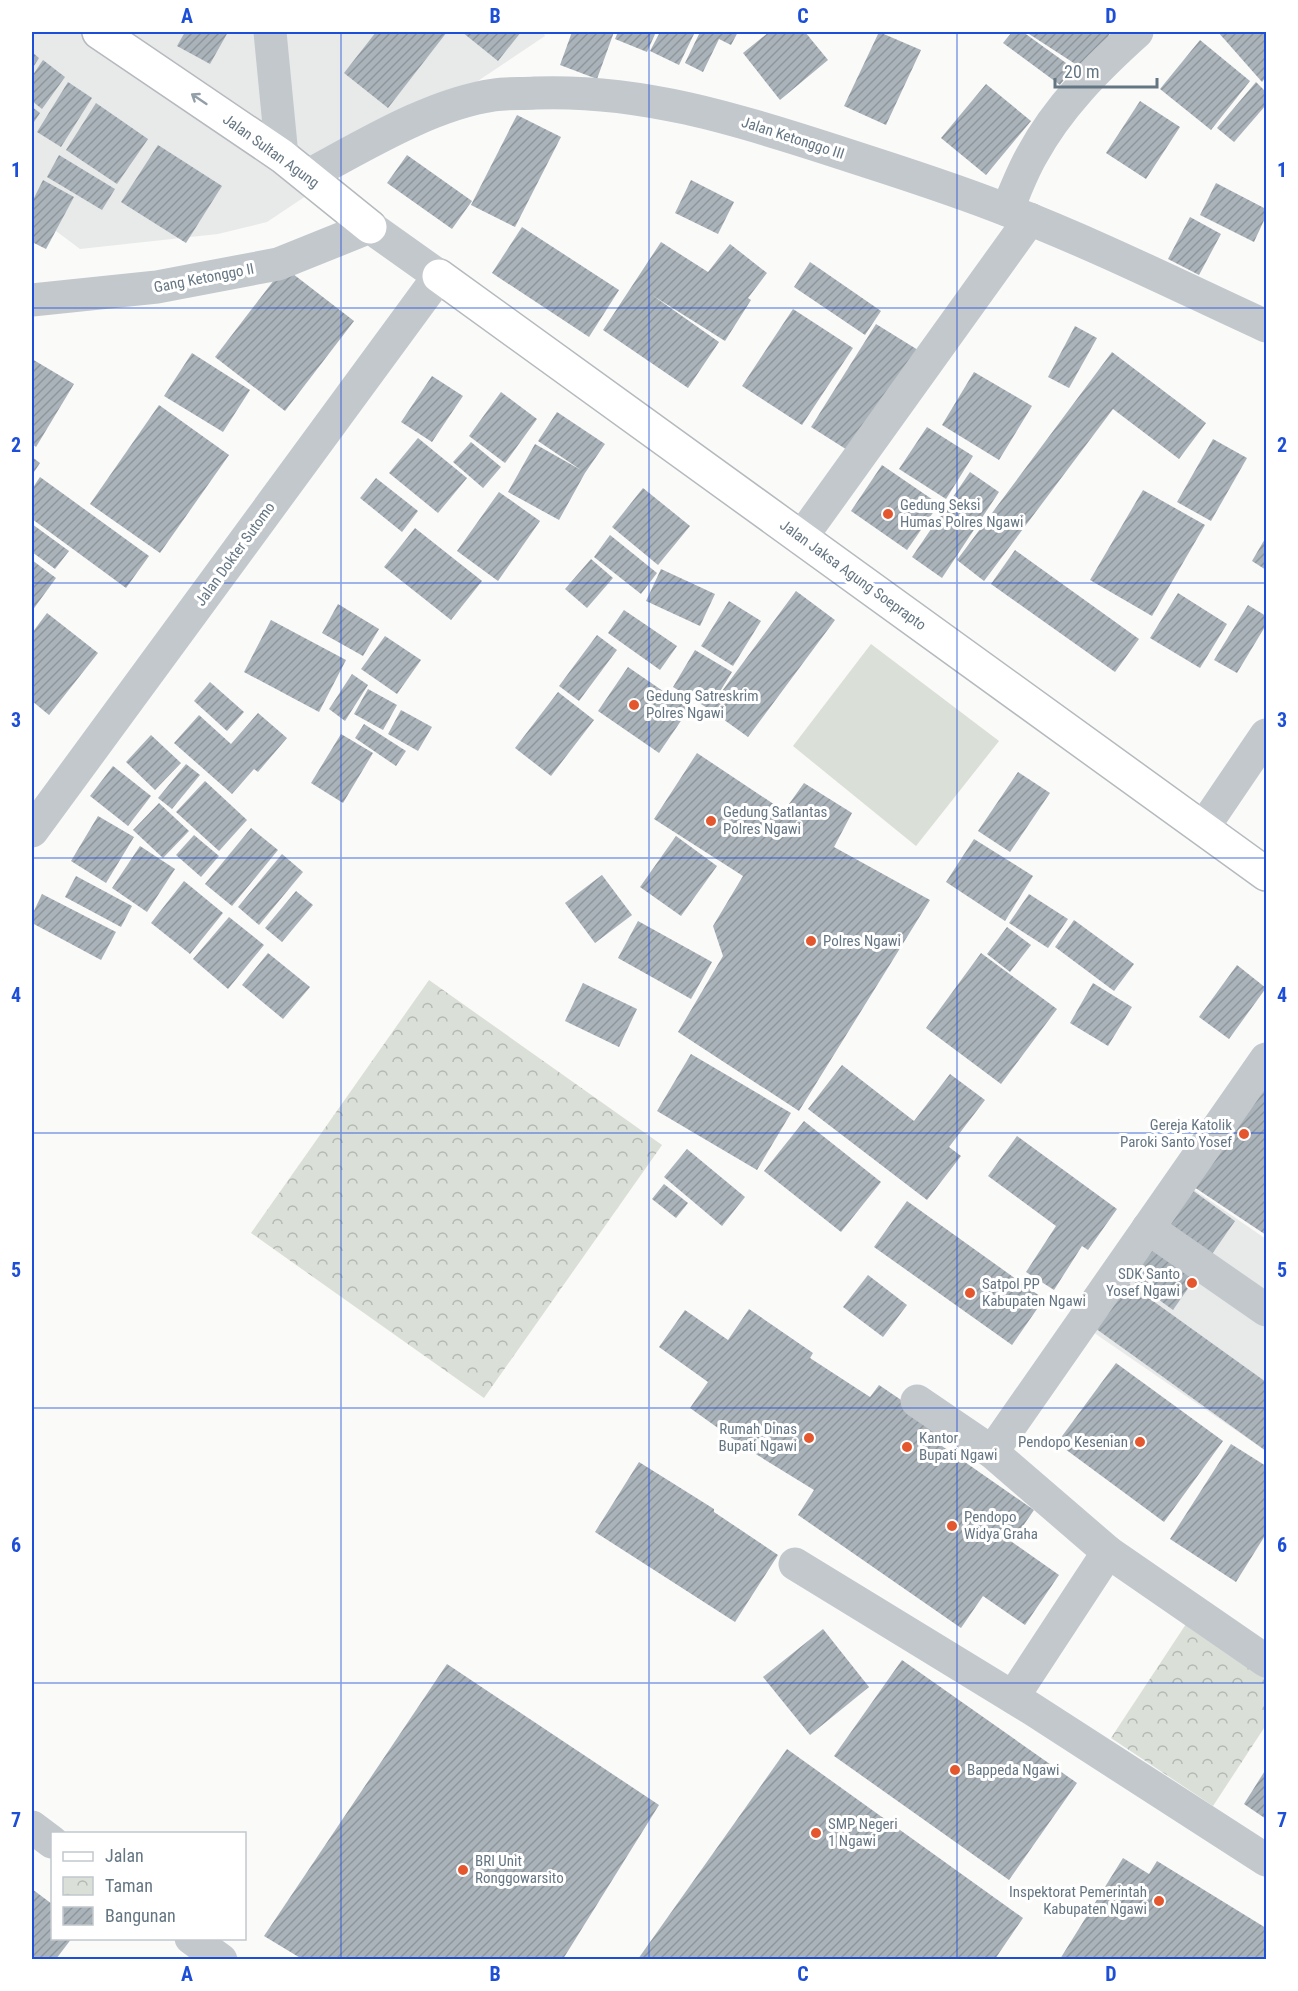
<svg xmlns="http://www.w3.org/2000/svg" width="1298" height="1991" font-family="'Roboto Condensed',sans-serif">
	<defs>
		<pattern id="park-crowns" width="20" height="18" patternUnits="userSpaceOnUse" patternTransform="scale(1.5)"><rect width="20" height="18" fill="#dadfd7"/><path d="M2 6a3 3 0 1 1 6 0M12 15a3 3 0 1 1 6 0" fill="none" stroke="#b4b9b4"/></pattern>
		<pattern id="building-hatch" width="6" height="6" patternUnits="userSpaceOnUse" patternTransform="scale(1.5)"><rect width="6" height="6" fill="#aab3b9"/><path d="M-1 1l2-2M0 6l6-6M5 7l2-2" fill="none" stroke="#8e969c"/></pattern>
	</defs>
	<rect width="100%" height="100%" fill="#fafaf8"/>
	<g fill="#e8e9e9">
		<polygon points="32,32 543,32 545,36 267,222 218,234 80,249 32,213"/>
		<polygon points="1186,1184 1266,1239 1266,1451 1087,1328"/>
	</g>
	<polygon fill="#dadfd7" points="871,644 999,741 916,846 793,746"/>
	<g fill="url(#park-crowns)">
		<polygon points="429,980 662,1145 484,1398 251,1233"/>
		<polygon points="1188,1621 1266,1673 1266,1725 1213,1806 1111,1738"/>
	</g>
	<g fill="url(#building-hatch)">
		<polygon points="185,32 228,32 210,64 177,46"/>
		<polygon points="376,32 447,32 388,108 344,73"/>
		<polygon points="462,32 521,32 498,61"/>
		<polygon points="572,32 614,32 597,79 560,65"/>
		<polygon points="618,32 656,32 647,52 615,39"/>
		<polygon points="660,32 695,32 679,65 650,51"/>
		<polygon points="700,32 738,32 731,45 719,39 703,72 685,63"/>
		<polygon points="769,32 805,32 828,60 780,100 743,53"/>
		<polygon points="879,32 921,50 886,125 844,106"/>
		<polygon points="1012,32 1023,32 1073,68 1060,85 1003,43"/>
		<polygon points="1026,32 1111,32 1086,71"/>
		<polygon points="1218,32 1266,32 1266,77 1262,82"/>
		<polygon points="1200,40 1250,81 1211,130 1160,89"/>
		<polygon points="32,52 39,58 32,69"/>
		<polygon points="43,60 65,77 42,109 32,101 32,76"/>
		<polygon points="68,82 92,98 61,147 37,132"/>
		<polygon points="1256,82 1266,92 1266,105 1234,142 1217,128"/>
		<polygon points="986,84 1031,121 986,175 941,138"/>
		<polygon points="1140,101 1180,127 1146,179 1106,153"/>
		<polygon points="96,103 148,139 117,184 66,150"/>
		<polygon points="32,107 40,113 32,125"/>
		<polygon points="517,115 561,137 515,227 471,205"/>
		<polygon points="158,145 222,186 186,243 121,202"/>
		<polygon points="59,155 115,189 102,210 47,177"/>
		<polygon points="407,155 472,201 452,229 387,183"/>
		<polygon points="43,180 74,197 46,249 32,242 32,202"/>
		<polygon points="691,180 734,202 718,234 675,213"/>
		<polygon points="1216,183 1266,209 1266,216 1254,242 1200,215"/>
		<polygon points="1190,217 1221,234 1199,275 1168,259"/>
		<polygon points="522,227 619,290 589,337 492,273"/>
		<polygon points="661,242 708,272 730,244 767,273 748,298 751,300 725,341 652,295 719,342 688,388 603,330"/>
		<polygon points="810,262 881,311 865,335 794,287"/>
		<polygon points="284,267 354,321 285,411 215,357"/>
		<polygon points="793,309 853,348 802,425 742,386"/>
		<polygon points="876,324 918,350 852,453 811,427"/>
		<polygon points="1075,326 1097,338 1069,388 1048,377"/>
		<polygon points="1112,352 1206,423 1179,459 1113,409 984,581 957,560"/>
		<polygon points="192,353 250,390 223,432 164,396"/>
		<polygon points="32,359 74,384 36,447 32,444"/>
		<polygon points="974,372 1032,406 999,460 942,425"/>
		<polygon points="432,376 463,396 432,442 401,422"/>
		<polygon points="501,392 537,419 505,463 469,436"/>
		<polygon points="159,405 229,455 160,553 90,504"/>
		<polygon points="557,412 605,444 585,473 559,520 508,492 535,444 581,470 538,441"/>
		<polygon points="927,427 973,456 946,499 899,469"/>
		<polygon points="418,438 467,478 438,513 389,473"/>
		<polygon points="1213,439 1247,458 1211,521 1177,502"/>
		<polygon points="471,442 501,467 483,488 453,462"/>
		<polygon points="32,457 40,463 32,475"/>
		<polygon points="882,465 939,504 907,550 851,511"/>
		<polygon points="970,472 999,492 942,578 912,557"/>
		<polygon points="40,477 149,556 126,588 32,519 32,489"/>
		<polygon points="376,478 418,511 402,532 360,498"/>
		<polygon points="643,488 690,526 658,565 612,527"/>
		<polygon points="1143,490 1205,525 1152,616 1090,580"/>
		<polygon points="499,492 540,521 498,581 457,551"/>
		<polygon points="32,524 69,551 55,569 32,552"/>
		<polygon points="415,528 482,581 451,620 384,567"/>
		<polygon points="610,535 657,573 641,594 594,557"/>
		<polygon points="1266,537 1266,570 1252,561"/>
		<polygon points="1015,550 1139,639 1115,672 991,584"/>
		<polygon points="591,559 613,578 587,608 565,589"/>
		<polygon points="32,560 56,578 32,611"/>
		<polygon points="661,569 715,594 700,626 646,601"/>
		<polygon points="796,591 835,620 748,737 709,709 673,687 695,650 732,672 711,706"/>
		<polygon points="1178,593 1227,624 1200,668 1150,638"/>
		<polygon points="729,601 761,621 733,666 701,646"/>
		<polygon points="338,604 379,629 363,656 322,633"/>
		<polygon points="1248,605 1266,616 1266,625 1237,673 1214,660"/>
		<polygon points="624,610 677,646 660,670 608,633"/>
		<polygon points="47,613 98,653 49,715 32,701 32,633"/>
		<polygon points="271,620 346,660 319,712 244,672"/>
		<polygon points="597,635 617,650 579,701 559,686"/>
		<polygon points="385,636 421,660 397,694 361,669"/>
		<polygon points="628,667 689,709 659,753 598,711"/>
		<polygon points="352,674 368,685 345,721 329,709"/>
		<polygon points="210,682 244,712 227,731 194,701"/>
		<polygon points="368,689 397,705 383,730 354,714"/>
		<polygon points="558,692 594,720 551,776 515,748"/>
		<polygon points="401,710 432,727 418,751 388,734"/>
		<polygon points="258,713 287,738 258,772 254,769 232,794 174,743 199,715 231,744"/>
		<polygon points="364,724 406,751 396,766 355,738"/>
		<polygon points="341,734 373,753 343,803 311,783"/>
		<polygon points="151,735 181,763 155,790 126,762"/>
		<polygon points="697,753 784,811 804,783 852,813 834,847 930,900 799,1111 678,1032 723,956 713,926 743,876 654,819"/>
		<polygon points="186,764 200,775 172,809 158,798"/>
		<polygon points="113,766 151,796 128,826 90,796"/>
		<polygon points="1018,772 1050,793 1010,852 978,831"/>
		<polygon points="205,781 247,820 219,851 176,812"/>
		<polygon points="159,803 189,831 163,858 133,830"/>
		<polygon points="98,816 134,837 106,883 71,861"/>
		<polygon points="251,828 278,850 232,906 205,884"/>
		<polygon points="194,835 219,856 201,877 176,855"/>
		<polygon points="676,836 717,866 681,916 640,887"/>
		<polygon points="974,839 1033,876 1005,921 946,882"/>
		<polygon points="140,846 175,869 147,912 112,888"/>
		<polygon points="282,854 303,872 259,925 238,907"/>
		<polygon points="602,875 632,915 595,943 565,903"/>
		<polygon points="76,876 132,906 121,927 65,897"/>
		<polygon points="184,881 223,913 190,954 151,923"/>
		<polygon points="296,891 313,905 282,942 265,928"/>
		<polygon points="42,894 116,932 101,960 32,923 32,915"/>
		<polygon points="1029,894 1068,919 1048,948 1009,923"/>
		<polygon points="229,917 264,945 228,989 193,959"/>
		<polygon points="1074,920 1134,964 1114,991 1055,947"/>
		<polygon points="638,921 712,962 691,999 618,958"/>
		<polygon points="1007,927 1031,945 1010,972 987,954"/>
		<polygon points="268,953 310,987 283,1019 242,985"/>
		<polygon points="981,953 1057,1009 1001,1084 926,1028"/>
		<polygon points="1237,965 1266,988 1229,1039 1199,1017"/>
		<polygon points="583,983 637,1009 619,1047 565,1021"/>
		<polygon points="1093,983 1132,1007 1108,1046 1070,1023"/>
		<polygon points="691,1054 791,1113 757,1170 657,1111"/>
		<polygon points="842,1065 914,1121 950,1074 985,1100 949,1147 961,1156 927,1200 808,1109"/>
		<polygon points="1266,1084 1266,1235 1188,1183"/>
		<polygon points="804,1121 881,1182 841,1232 764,1171"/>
		<polygon points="1017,1136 1117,1209 1088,1250 1082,1246 1054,1290 1026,1272 1056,1226 988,1176"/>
		<polygon points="687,1149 745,1197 722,1226 664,1177"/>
		<polygon points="664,1184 688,1203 676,1218 652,1199"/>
		<polygon points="1188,1187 1235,1221 1173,1310 1125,1275"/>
		<polygon points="907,1201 1044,1299 1012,1345 874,1247"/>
		<polygon points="868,1275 907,1305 883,1337 843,1307"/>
		<polygon points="1121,1278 1266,1382 1266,1451 1088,1323"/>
		<polygon points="749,1309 813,1353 810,1358 870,1397 879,1385 947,1431 939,1444 1034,1510 1012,1542 1059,1575 1025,1625 983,1596 961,1628 798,1515 814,1490 746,1448 690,1408 708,1382 659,1347 685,1310 728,1340"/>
		<polygon points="1116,1363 1223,1441 1164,1522 1057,1443"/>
		<polygon points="1231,1444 1266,1466 1266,1534 1236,1582 1170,1539"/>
		<polygon points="639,1462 714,1509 714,1512 778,1555 735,1622 595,1532"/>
		<polygon points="823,1629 869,1687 810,1735 763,1677"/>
		<polygon points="902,1660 1077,1783 1009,1880 834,1756"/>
		<polygon points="447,1664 659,1805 563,1959 302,1959 264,1936"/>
		<polygon points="787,1749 1023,1918 995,1959 638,1959"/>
		<polygon points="1266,1769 1266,1819 1244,1804"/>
		<polygon points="1123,1858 1149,1874 1157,1861 1266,1928 1266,1959 1060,1959"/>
		<polygon points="32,1889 52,1904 52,1938 72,1938 56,1959 32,1959"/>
	</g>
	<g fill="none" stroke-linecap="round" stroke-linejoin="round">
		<defs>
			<g id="major">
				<polyline points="99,32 282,156 370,227"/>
				<polyline points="439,276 1266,874"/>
			</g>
		</defs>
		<use href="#major" stroke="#b5babe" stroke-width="36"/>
		<g stroke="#c3c8cc" stroke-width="33">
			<polyline points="270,32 282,156"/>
			<path d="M307,176C363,146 431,104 494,95C507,93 522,94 535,93C640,89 737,119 835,151C893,170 952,188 1009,211C1097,245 1181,287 1266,326"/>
			<path d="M1007,210C1015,192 1022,172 1032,155C1058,107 1097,68 1137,32"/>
			<polyline points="32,300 157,287 278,264 370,227 439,276 32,831"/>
			<polyline points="801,538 1030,219"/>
			<polyline points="1203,828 1266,735"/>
			<polyline points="1148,1228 1266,1310"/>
			<polyline points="917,1401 992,1452 1108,1552 1266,1661"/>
			<polyline points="992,1452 1266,1059"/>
			<polyline points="795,1564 1032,1709 1266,1860"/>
			<polyline points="1013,1697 1108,1552"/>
			<polyline points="32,1827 52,1842"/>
			<polyline points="191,1938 221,1960"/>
		</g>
		<use href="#major" stroke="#fff" stroke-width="33"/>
	</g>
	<defs><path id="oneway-shaft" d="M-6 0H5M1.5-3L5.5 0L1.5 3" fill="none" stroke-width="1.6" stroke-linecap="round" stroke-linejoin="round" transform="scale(1.5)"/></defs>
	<use stroke="#939fa8" href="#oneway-shaft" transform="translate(199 99) rotate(-146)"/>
	<path fill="none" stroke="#1d4ed8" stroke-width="1.5" stroke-opacity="0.55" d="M341,32V1960M649,32V1960M957,32V1960M32,308H1266M32,583H1266M32,858H1266M32,1133H1266M32,1408H1266M32,1683H1266"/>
	<g fill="#e4572e" stroke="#fff" stroke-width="2">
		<circle cx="888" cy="514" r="6"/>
		<circle cx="634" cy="705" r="6"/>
		<circle cx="711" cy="821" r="6"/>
		<circle cx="811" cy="941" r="6"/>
		<circle cx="1244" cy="1134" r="6"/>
		<circle cx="1192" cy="1283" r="6"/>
		<circle cx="970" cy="1293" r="6"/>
		<circle cx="809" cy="1438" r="6"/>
		<circle cx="1140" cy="1442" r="6"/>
		<circle cx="907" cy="1447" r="6"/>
		<circle cx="952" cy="1526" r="6"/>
		<circle cx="955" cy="1770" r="6"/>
		<circle cx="816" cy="1833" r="6"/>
		<circle cx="463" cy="1870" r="6"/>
		<circle cx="1159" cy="1901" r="6"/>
	</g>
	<g text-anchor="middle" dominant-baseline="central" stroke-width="6" stroke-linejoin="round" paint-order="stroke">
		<g font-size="15" fill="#657683" stroke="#fff">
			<text transform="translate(793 138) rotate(18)">Jalan Ketonggo III</text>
			<text transform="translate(271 151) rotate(36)">Jalan Sultan Agung</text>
			<text transform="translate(204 278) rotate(-11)">Gang Ketonggo II</text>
			<text transform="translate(235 554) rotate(-54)">Jalan Dokter Sutomo</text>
			<text transform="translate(853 575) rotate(36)">Jalan Jaksa Agung Soeprapto</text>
		</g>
		<g font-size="15" fill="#657683" stroke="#fff" text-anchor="start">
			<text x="900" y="505">Gedung Seksi<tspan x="900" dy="17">Humas Polres Ngawi</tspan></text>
			<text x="646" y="696">Gedung Satreskrim<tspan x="646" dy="17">Polres Ngawi</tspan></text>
			<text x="723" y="812">Gedung Satlantas<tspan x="723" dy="17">Polres Ngawi</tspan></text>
			<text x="823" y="941">Polres Ngawi</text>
			<text x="1232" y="1125" text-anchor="end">Gereja Katolik<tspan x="1232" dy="17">Paroki Santo Yosef</tspan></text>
			<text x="1180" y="1274" text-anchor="end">SDK Santo<tspan x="1180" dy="17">Yosef Ngawi</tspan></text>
			<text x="982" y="1284">Satpol PP<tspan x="982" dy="17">Kabupaten Ngawi</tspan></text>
			<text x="797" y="1429" text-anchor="end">Rumah Dinas<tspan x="797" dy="17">Bupati Ngawi</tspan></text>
			<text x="919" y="1438">Kantor<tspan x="919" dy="17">Bupati Ngawi</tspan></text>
			<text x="1128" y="1442" text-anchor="end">Pendopo Kesenian</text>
			<text x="964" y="1517">Pendopo<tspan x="964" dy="17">Widya Graha</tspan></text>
			<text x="967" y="1770">Bappeda Ngawi</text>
			<text x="828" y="1824">SMP Negeri<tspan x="828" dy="17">1 Ngawi</tspan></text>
			<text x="475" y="1861">BRI Unit<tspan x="475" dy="17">Ronggowarsito</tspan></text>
			<text x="1147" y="1892" text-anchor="end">Inspektorat Pemerintah<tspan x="1147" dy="17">Kabupaten Ngawi</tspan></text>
		</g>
	</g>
	<rect width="1298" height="1991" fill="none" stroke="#ffffff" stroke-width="66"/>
	<rect x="51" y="1832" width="195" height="108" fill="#ffffff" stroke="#c1c8cd" stroke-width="1.5"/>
	<rect x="63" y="1852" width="30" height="9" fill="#ffffff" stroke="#c1c8cd" stroke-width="1.5"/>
	<text x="105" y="1862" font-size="18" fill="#657683">Jalan</text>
	<rect x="63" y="1877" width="30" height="18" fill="url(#park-crowns)" stroke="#c1c8cd" stroke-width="1.5"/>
	<text x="105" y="1892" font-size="18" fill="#657683">Taman</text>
	<rect x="63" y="1907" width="30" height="18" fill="url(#building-hatch)" stroke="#c1c8cd" stroke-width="1.5"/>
	<text x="105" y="1922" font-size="18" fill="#657683">Bangunan</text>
	<path d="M1055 78v9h102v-9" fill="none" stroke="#657683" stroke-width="3"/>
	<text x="1064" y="78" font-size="18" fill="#657683" stroke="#ffffff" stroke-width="4.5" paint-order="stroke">20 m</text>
	<rect x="33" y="33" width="1232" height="1925" fill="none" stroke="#1d4ed8" stroke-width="2"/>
	<g font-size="20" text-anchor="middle" font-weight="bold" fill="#1d4ed8">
		<text x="187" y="23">A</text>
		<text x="495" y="23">B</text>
		<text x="803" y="23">C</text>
		<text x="1111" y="23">D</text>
		<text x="16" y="177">1</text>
		<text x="1282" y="177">1</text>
		<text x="16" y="452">2</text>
		<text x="1282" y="452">2</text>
		<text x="16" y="727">3</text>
		<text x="1282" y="727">3</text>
		<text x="16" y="1002">4</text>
		<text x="1282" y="1002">4</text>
		<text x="16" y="1277">5</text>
		<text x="1282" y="1277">5</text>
		<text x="16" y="1552">6</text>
		<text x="1282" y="1552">6</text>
		<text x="16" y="1827">7</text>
		<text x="1282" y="1827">7</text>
		<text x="187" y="1981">A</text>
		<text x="495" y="1981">B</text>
		<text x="803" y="1981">C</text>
		<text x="1111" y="1981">D</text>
	</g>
</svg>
